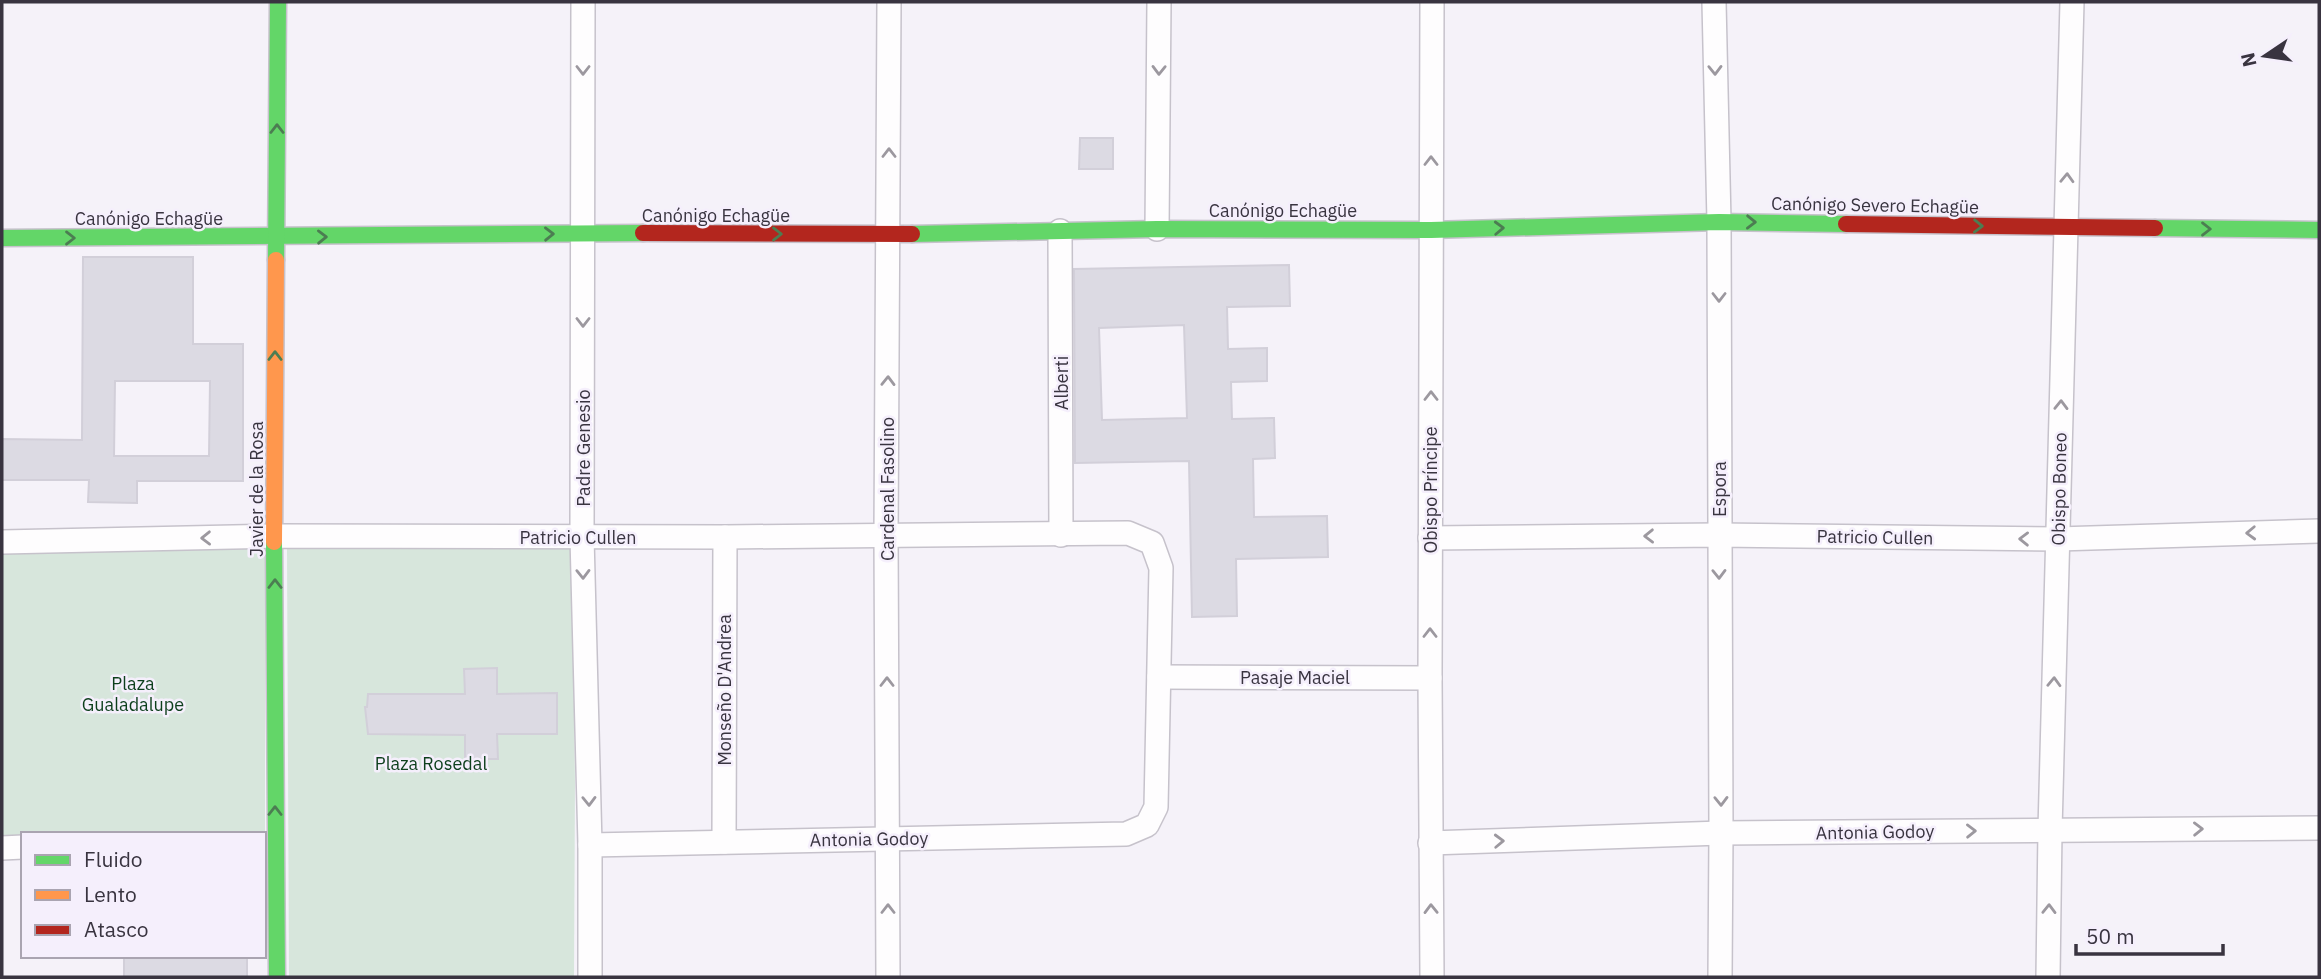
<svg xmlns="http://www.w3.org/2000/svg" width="2321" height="979" font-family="'IBM Plex Sans',sans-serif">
	<rect width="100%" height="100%" fill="#f5f2f9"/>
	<g fill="#d7e6dc">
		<polygon points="265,547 265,833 23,834 23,837 2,837 2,553"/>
		<polygon points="572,548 575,782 574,977 289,977 287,549"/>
	</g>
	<g fill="#dcdae3" stroke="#d2cfd9" stroke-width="2" fill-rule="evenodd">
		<polygon points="1080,138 1113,138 1113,169 1079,169"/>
		<path d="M83,257H193V344H243V481H137V503L88,502L89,480H2V439L82,440ZM115,381H210L209,456H114Z"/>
		<path d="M1289,265L1290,306L1227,307L1228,349L1267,348V381L1231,382L1232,419L1274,418L1275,458L1253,459L1254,517L1327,516L1328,557L1236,559L1237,616L1192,617L1189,461L1075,463L1074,269ZM1184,325L1187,418L1102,420L1099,328Z"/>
		<polygon points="497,668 497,694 557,693 557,734 497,734 498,759 465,759 465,735 368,734 365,707 367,707 368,694 465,694 464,669"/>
		<rect x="124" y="956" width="123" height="21"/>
	</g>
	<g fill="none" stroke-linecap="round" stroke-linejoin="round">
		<defs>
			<g id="street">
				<polyline points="583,2 582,537 590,845 590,977"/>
				<polyline points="1714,2 1719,222 1721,833 1720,977"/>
				<polyline points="1157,229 1159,2"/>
				<polyline points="1060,231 1061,535"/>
				<polyline points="1430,538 1718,535 2058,539 2319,531"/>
				<polyline points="2,542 274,536 725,537 1128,533 1152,543 1161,568 1156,807 1147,825 1126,834 590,845"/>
				<polyline points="1159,677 1430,678"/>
				<polyline points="724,842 725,537"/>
				<polyline points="1430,843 1721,833 2319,828"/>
				<polyline points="2,848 23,847"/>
				<polyline points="888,977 886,535 889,2"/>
				<polyline points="1432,977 1430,678 1432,2"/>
				<polyline points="2048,977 2050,830 2072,2"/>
			</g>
			<g id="fast">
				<polyline points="2155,228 2319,230"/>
				<polyline points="912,234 1157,229 1431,230 1719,222 1846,224"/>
				<polyline points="2,238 643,233"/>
				<polyline points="276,260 278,2"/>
				<polyline points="274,542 277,977"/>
			</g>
			<polyline id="slow" points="274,542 276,260"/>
			<g id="jam">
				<polyline points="1846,224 2155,228"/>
				<polyline points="643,233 912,234"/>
			</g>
		</defs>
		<use href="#street" stroke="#c6c2cb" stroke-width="26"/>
		<use href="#fast" stroke="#c6c2cb" stroke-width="19"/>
		<use href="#slow" stroke="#c6c2cb" stroke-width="19"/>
		<use href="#jam" stroke="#c6c2cb" stroke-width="19"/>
		<use href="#street" stroke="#fefdfe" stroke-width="23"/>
		<use href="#fast" stroke="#63d668" stroke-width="16"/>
		<use href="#slow" stroke="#ff974d" stroke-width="16"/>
		<use href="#jam" stroke="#b3261e" stroke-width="16"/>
	</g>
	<defs><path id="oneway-chevron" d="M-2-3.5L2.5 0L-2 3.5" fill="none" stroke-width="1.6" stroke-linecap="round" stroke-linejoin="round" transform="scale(1.75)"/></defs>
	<g stroke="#9c989f">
		<use href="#oneway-chevron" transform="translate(583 70) rotate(90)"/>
		<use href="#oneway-chevron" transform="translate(1159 70) rotate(91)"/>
		<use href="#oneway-chevron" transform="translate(1715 70) rotate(89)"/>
		<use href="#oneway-chevron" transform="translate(889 153) rotate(-90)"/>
		<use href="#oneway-chevron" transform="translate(1431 161) rotate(-90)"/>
		<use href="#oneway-chevron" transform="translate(2067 178) rotate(-88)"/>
		<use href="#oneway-chevron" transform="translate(1719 297) rotate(90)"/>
		<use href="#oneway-chevron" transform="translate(583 322) rotate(90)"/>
		<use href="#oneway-chevron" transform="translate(888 381) rotate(-89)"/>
		<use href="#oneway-chevron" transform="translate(1431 396) rotate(-90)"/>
		<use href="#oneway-chevron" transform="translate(2061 405) rotate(-89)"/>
		<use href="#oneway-chevron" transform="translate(2251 533) rotate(178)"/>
		<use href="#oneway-chevron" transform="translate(1649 536) rotate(179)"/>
		<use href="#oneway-chevron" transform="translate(206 538) rotate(179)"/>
		<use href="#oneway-chevron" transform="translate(2024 539) rotate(-179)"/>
		<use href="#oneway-chevron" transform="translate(583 574) rotate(89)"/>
		<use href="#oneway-chevron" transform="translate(1719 574) rotate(89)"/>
		<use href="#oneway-chevron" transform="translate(1430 633) rotate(-90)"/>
		<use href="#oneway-chevron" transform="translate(887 682) rotate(-90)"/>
		<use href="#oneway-chevron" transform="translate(2054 682) rotate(-88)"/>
		<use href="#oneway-chevron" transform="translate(589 801) rotate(89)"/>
		<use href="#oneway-chevron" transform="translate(1721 801) rotate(89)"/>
		<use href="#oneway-chevron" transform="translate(2198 829) rotate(-1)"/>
		<use href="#oneway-chevron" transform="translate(1971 831) rotate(-1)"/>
		<use href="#oneway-chevron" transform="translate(1499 841) rotate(-2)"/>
		<use href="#oneway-chevron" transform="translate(888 909) rotate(-90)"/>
		<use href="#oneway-chevron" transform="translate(1431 909) rotate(-91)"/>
		<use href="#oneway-chevron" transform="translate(2049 909) rotate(-89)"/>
	</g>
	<g stroke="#4c7d52">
		<use href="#oneway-chevron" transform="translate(277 129) rotate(-90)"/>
		<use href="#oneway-chevron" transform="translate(1751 222) rotate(1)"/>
		<use href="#oneway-chevron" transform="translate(1978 226) rotate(1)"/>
		<use href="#oneway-chevron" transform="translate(1499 228) rotate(-2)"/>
		<use href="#oneway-chevron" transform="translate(2206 229)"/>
		<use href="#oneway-chevron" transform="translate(549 234) rotate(-1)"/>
		<use href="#oneway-chevron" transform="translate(777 234)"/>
		<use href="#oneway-chevron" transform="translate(322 237) rotate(-1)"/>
		<use href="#oneway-chevron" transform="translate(70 238)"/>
		<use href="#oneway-chevron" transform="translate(275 356) rotate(-90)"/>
		<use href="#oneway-chevron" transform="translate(275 584) rotate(-90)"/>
		<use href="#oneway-chevron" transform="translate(275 811) rotate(-90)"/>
	</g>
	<g text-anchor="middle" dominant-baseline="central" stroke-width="5" stroke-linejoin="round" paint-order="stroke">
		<g font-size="18" fill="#393440" stroke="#f5effc">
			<text transform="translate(1875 205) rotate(1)">Canónigo Severo Echagüe</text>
			<text x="1283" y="210">Canónigo Echagüe</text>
			<text x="716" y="215">Canónigo Echagüe</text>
			<text x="149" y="218">Canónigo Echagüe</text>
			<text transform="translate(1061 383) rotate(-90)">Alberti</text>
			<text transform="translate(583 448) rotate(-90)">Padre Genesio</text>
			<text transform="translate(256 489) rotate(-90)">Javier de la Rosa</text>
			<text transform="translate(887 489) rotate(-90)">Cardenal Fasolino</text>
			<text transform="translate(1719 489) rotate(-90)">Espora</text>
			<text transform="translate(2059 489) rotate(-89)">Obispo Boneo</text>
			<text transform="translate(1430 490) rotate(-90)">Obispo Príncipe</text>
			<text x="578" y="537">Patricio Cullen</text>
			<text transform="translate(1875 537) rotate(1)">Patricio Cullen</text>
			<text x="1295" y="677">Pasaje Maciel</text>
			<text transform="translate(724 690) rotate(-90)">Monseño D'Andrea</text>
			<text transform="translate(1875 832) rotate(-1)">Antonia Godoy</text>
			<text transform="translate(869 839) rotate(-1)">Antonia Godoy</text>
		</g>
		<g font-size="18" fill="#0d3f1c" stroke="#f5effc">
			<text x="133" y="683">Plaza<tspan x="133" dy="21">Gualadalupe</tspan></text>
			<text x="431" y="763">Plaza Rosedal</text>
		</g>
	</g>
	<rect width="2321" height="979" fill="none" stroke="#393440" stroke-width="7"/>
	<rect x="21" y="832" width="245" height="126" fill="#f5effc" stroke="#aaa4b1" stroke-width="2"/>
	<rect x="35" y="855" width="35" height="10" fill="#63d668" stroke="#aaa4b1" stroke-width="2"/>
	<text x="84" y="867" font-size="21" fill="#393440">Fluido</text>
	<rect x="35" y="890" width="35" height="10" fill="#ff974d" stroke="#aaa4b1" stroke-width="2"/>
	<text x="84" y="902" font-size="21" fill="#393440">Lento</text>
	<rect x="35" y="925" width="35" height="10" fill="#b3261e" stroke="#aaa4b1" stroke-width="2"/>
	<text x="84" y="937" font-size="21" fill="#393440">Atasco</text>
	<g transform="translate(2265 56) rotate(257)" stroke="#f5effc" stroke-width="5" paint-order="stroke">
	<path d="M0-5L12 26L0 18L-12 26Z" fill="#393440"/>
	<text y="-10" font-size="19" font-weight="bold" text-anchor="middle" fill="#393440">N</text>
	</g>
	<path d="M2076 944v10h147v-10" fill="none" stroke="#393440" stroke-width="3.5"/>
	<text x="2086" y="944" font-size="21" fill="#393440" stroke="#f5effc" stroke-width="5" paint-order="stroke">50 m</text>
</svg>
